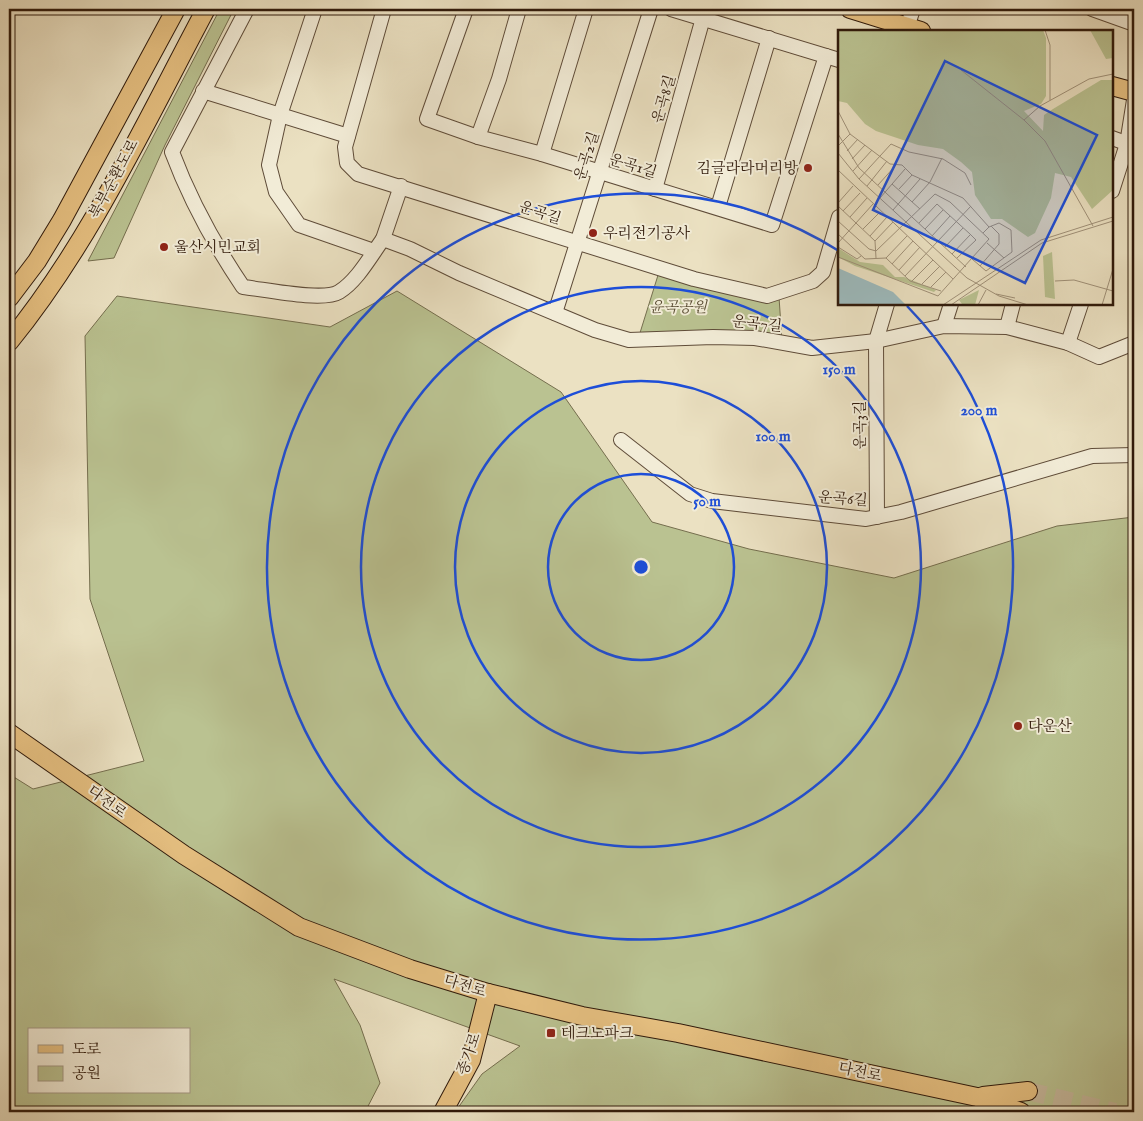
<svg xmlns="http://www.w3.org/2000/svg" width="1143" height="1121" font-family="'IM FELL English','Noto Serif KR',serif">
	<rect width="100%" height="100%" fill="#ebe1c2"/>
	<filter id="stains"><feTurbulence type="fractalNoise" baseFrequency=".004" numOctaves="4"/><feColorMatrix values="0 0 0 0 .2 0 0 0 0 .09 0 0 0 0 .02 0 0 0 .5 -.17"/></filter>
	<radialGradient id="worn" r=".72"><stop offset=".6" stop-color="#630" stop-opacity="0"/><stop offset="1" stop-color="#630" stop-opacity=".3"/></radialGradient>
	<g fill="#bac291" stroke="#756e4e" fill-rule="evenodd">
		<polygon points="220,9 234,9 165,145 114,258 88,261"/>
		<polygon points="659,272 779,297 782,341 639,336"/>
		<path d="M397,291L561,392L652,522L749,549L894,578L1057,526L1134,517V1112H455L482,1074L520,1046L334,979L360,1025L380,1083L365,1112H9V774L33,789L144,761L90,599L85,336L117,296L330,327ZM29,1030H189V1092H29Z"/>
	</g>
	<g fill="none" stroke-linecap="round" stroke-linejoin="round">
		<polyline stroke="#c6b99d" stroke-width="18" stroke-dasharray="18 9" stroke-linecap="butt" points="1028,1091 1115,1112"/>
		<defs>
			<g id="minor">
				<path d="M247,9L172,152C190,200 214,244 243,287C263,289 323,302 339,292C357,281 370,257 383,239"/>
				<polyline points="315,9 280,115 269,165 276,192 299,225 374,251"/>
				<polyline points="384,9 345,147 347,163 358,174 694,279 767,296 813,281 823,272 839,217"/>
				<polyline points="466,9 427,119 478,137 542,154 772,225 826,56"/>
				<polyline points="671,9 839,60"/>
				<polyline points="1092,9 1134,24"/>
				<polyline points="906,31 913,9"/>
				<polyline points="203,91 348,136"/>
				<polyline points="478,137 499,79 519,9"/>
				<polyline points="1112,138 1134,146"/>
				<polyline points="542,154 586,9"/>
				<polyline points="401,186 383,239 410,249 459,273 595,330 629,340 713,337 755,338 812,348 876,341 944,326 1007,327 1068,343 1099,357 1134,343"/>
				<polyline points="655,189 703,18"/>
				<polyline points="1112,191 1127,144 1134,100"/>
				<polyline points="718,207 769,38"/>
				<polyline points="555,313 651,9"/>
				<polyline points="944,326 951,304"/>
				<polyline points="1007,327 1013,304"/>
				<polyline points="1068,343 1081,304"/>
				<polyline points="621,440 690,494 712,501 866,519 901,512 1092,456 1134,455"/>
				<polyline points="877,517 876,341 887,304"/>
			</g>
			<g id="major">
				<polyline points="850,9 921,31"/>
				<polyline points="1112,86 1134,92"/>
				<polyline points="9,298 37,261 62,220 176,9"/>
				<path d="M9,342C90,243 146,121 206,9"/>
				<polyline points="9,733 184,855 299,927 410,969 488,993 582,1016 678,1033 977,1097 1021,1112"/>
				<polyline points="983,1096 1028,1091"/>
				<polyline points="443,1112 471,1060 488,993"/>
			</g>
		</defs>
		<use href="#minor" stroke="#5f4c39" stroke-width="16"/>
		<use href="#major" stroke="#301a0b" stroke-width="20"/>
		<use href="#minor" stroke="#f2ecd7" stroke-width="14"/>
		<use href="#major" stroke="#e6c081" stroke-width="18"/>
	</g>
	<g fill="none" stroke="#1d4ed8" stroke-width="2.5">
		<circle cx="641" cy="567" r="93"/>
		<circle cx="641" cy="567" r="186"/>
		<circle cx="641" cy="567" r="280"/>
		<path d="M907 306A373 373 0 1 1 839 251"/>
	</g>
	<g fill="#8f2418" stroke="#f2ecd7" stroke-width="2">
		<circle cx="808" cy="168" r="5"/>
		<circle cx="593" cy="233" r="5"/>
		<circle cx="164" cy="247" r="5"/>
		<circle cx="1018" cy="726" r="5"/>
		<rect x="546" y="1028" width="10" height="10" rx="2.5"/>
	</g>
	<g text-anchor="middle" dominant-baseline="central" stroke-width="4" stroke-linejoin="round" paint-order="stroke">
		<g font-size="15" fill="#301a0b" stroke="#f2ecd7">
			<text transform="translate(664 99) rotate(-74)">운곡8길</text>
			<text transform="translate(587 156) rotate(-72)">운곡2길</text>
			<text transform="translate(633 166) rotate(17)">운곡1길</text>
			<text transform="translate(114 179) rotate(-62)">북부순환도로</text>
			<text transform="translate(540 213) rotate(18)">운곡길</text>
			<text transform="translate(757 324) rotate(6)">운곡7길</text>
			<text transform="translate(860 425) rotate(-90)">운곡3길</text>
			<text transform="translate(843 499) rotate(4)">운곡6길</text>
			<text transform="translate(107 802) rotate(36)">다전로</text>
			<text transform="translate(465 986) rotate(17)">다전로</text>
			<text transform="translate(469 1054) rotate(-71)">종가로</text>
			<text transform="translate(860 1072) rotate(12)">다전로</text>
		</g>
		<g font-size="15" fill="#301a0b" stroke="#f2ecd7" text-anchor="start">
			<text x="798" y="168" text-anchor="end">김글라라머리방</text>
			<text x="603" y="233">우리전기공사</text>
			<text x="174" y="247">울산시민교회</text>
			<text x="1028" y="726">다운산</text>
			<text x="561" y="1033">테크노파크</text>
		</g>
		<g font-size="15" font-style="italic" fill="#594c33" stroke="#f2ecd7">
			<text x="678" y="307">윤곡공원</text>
		</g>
	</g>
	<g transform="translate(838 30)">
		<rect width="275" height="275" fill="#ebe1c2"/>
		<path d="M0,0H205L208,8V66L203,74L186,81L205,101L206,85L215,79L263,50H275V160L254,179L233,147L217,143L213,168L197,203L190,207L164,189H153L137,165L134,142L123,132L105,119L80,115L38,101L27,94L9,73L0,71ZM252,0H275V28L268,29ZM0,218L22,232L45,235L57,247H66L98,260L96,262L17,236L0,227ZM214,222L217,269L207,267L205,226ZM141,260L137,275L124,274L121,270Z" fill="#bac291"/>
		<path d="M0,238L55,262L68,275H0Z" fill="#9dbbbe"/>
		<path fill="none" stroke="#a09179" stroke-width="1" d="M207,0L212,15V70M123,40L186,90L207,111L255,196M0,81L12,104L52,134L64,135L74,145L125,168L151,197L145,203M186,90L202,76L251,49L275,44M0,104L21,138L128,237M0,116L12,104M9,121L20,109M0,123L21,149L129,248L161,266L190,275M14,129L27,115M0,140L115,249M15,141L34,120M21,149L53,114L71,122L105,129L127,143L133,155M54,154L82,179M40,155L58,135M29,156L49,131M61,159L74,145M42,168L67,139M74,172L92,152L104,128M0,173L15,156M0,176L37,211L38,228M55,180L82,149M5,181L22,163M12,187L29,168M0,191L31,219L38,221L97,164L112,172L151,209L100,266L0,227M81,193L99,174L132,204L138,210L119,228M25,199L42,182M87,199L105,180M0,204L27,229L48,228L72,251L103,261M32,206L49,187M94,206L112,186M37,211L55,192M0,213L35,174M149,213L166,228M0,217L19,229L23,226M107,217L125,198M114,224L132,205M48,228L69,206M134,229L148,241L174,222L173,200L161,193L151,197M54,234L75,211M142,236L161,214V204L153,196M61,240L82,217M67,246L133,176M74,251L95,230M217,251L236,250L275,261M84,254L102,236M93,257L108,242M158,264L177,268M105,275L203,210L275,187M113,275L204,213L275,191M140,275L148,260M264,275L275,239"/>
		<path fill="#1d4ed8" fill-opacity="0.15" stroke="#1d4ed8" stroke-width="2.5" d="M107,31L259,105L187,253L35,180Z"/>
		<rect width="275" height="275" fill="none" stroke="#301a0b" stroke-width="2.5"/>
	</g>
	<circle cx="641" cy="567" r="8" fill="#1d4ed8" stroke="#f2ecd7" stroke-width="2.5"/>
	<g font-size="15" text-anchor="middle" font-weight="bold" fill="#1d4ed8" stroke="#f2ecd7" stroke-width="4" stroke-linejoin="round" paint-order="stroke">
		<text x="839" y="374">150 m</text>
		<text x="979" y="415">200 m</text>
		<text x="773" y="441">100 m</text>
		<text x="707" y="506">50 m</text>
	</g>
	<rect width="1143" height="1121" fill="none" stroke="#ebe1c2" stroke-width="30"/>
	<rect x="10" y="10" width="1123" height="1101" fill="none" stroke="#301a0b" stroke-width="2.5"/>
	<rect x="15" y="15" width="1113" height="1091" fill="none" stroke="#301a0b"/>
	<rect x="28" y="1028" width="162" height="65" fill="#f2ecd7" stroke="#a49885"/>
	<rect x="38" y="1045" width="25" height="8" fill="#e6c081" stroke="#a49885"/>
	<text x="72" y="1054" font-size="15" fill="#301a0b">도로</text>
	<rect x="38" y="1066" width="25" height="15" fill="#bac291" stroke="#a49885"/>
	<text x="72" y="1078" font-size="15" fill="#301a0b">공원</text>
	<rect width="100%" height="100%" filter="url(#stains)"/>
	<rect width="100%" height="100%" fill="url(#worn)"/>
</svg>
